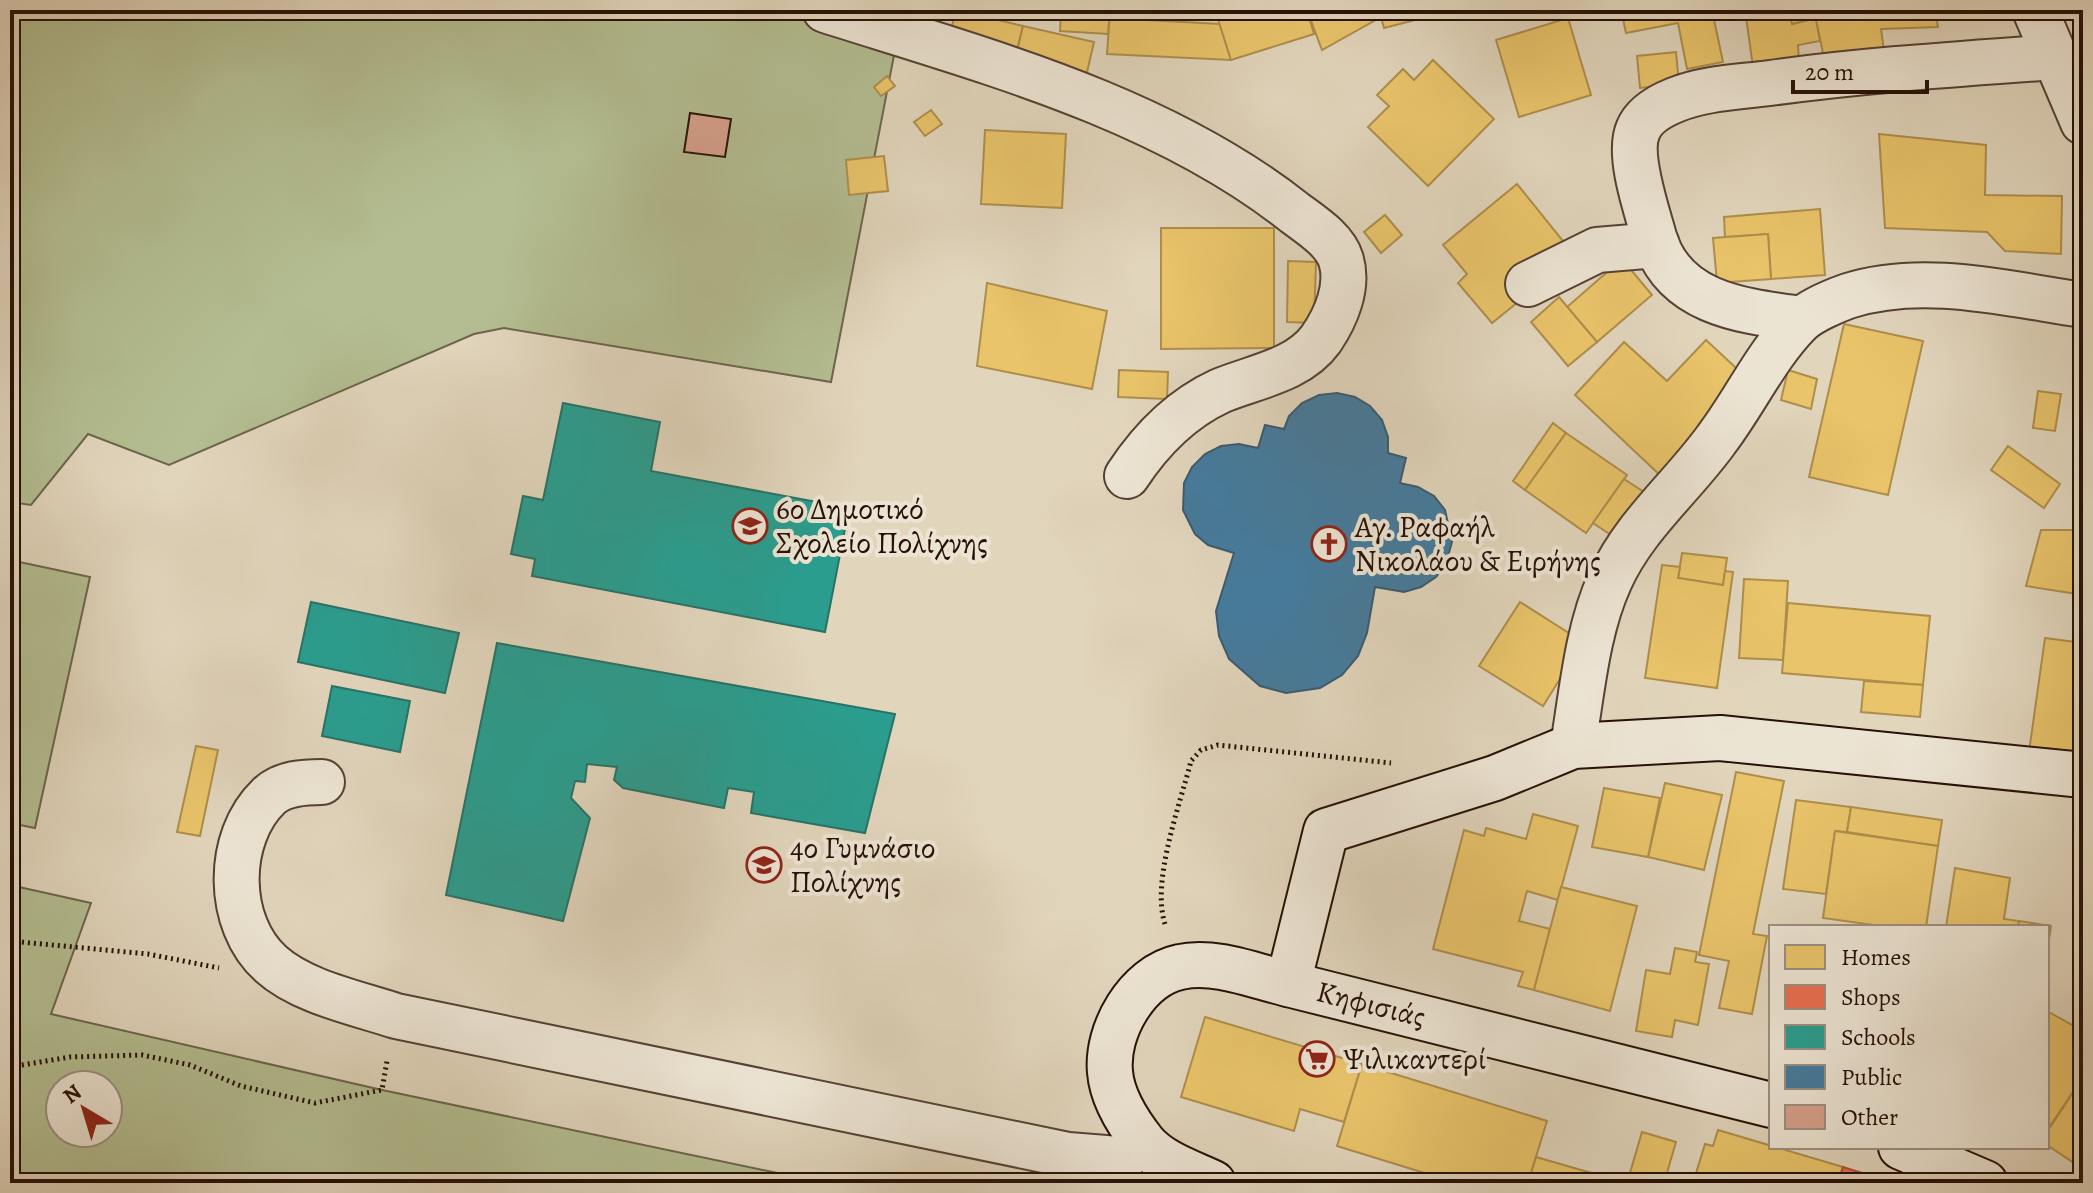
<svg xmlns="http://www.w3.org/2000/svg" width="2093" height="1193" font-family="Alegreya,serif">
	<rect width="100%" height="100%" fill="#e1d5bc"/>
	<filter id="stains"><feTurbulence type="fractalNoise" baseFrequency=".0025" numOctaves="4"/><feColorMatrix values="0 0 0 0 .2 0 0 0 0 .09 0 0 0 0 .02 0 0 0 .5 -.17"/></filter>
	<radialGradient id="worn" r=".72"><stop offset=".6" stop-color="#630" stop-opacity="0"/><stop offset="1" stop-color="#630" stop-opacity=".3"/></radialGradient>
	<g fill="#b3bd91" stroke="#6c664c" stroke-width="2" fill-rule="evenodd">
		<polygon points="10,10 895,10 895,50 831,382 504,328 474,334 169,465 88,434 31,505 10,502"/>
		<polygon points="10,560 90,577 35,828 10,823"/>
		<path d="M10,885L91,903L51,1014L382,1090L825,1183H10ZM60,1085H108V1133H60Z"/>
	</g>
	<g fill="#e9c46a" stroke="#ae8e4c" stroke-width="2">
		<polygon points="956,10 1023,26 1016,54 949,38"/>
		<polygon points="1061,10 1110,12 1108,34 1060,31"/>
		<polygon points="1082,10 1130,10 1129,19 1220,24 1231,60 1107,54 1110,12"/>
		<polygon points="1215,10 1307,10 1314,34 1231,60"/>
		<polygon points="1307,10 1379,10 1381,17 1322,50"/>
		<polygon points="1379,10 1426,10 1427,17 1384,28"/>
		<polygon points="1621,10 1712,10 1723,62 1687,69 1678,23 1626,33"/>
		<polygon points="1745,10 1789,10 1792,24 1816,18 1820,41 1798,45 1799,61 1753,67"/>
		<polygon points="1789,10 1814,10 1816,18 1792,24"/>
		<polygon points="1814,10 1935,10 1938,27 1881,29 1884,51 1825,63"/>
		<polygon points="1568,18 1591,95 1519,117 1496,40"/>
		<polygon points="1023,26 1094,42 1085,81 1014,64"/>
		<polygon points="1676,52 1679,84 1640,88 1637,56"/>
		<polygon points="1433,60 1494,119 1428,186 1368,127 1389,106 1377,95 1403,69 1414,80"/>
		<polygon points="887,76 895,86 881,96 874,87"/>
		<polygon points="931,110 942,124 925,136 914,122"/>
		<polygon points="985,130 1066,134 1062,208 981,204"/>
		<polygon points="1879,134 1986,145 1985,195 2062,196 2061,254 2005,251 1987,232 1885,228"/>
		<polygon points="884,156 888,191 849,195 846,160"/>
		<polygon points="1517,184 1567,246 1518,302 1492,323 1458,283 1467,274 1443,245"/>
		<polygon points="1820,209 1825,275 1771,279 1768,234 1725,237 1724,217"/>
		<polygon points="1385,215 1402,235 1381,253 1364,232"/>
		<polygon points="1161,228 1274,228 1274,348 1161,349"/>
		<polygon points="1768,234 1771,279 1717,283 1713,238"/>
		<polygon points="1622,259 1652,295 1597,342 1567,307"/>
		<polygon points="1288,261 1316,262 1314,323 1287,322"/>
		<polygon points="987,283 1107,311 1092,389 977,366"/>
		<polygon points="1559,297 1597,342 1568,366 1531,322"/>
		<polygon points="1844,324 1923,341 1888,495 1809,477"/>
		<polygon points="1706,340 1749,380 1663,478 1575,395 1624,342 1667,381"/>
		<polygon points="1119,370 1168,372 1167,399 1118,397"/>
		<polygon points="1788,370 1817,379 1811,409 1781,400"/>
		<polygon points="2038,391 2061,394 2055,431 2033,428"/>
		<polygon points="1553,423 1566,433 1525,490 1513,481"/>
		<polygon points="1566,433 1627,475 1586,533 1525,490"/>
		<polygon points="2008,446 2060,484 2044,508 1991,470"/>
		<polygon points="1624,479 1644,492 1614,537 1593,523"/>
		<polygon points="2041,530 2074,530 2077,594 2026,586"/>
		<polygon points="1682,553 1727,558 1723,585 1678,578"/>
		<polygon points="1662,565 1680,567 1678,578 1723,585 1725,571 1733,572 1717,688 1645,678"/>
		<polygon points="1744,579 1788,581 1783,660 1739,658"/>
		<polygon points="1520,602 1583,642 1543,706 1479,666"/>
		<polygon points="1788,603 1930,616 1923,685 1782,673"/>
		<polygon points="2045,638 2083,643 2083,731 2079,758 2029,752"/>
		<polygon points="1864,681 1923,685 1920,717 1861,712"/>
		<polygon points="196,746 218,750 200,836 177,832"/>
		<polygon points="1736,772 1784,781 1753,934 1767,936 1752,1014 1719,1008 1729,961 1699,955"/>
		<polygon points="1665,783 1722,795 1704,870 1648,857"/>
		<polygon points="1604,788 1660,798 1648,857 1592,847"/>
		<polygon points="1796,800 1851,807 1847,832 1835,831 1826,894 1783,889"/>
		<polygon points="1851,807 1942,820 1938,846 1847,832"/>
		<polygon points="1533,814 1578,826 1558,900 1527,891 1519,921 1550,929 1534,990 1518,986 1523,972 1433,949 1464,830 1484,836 1486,828 1526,839"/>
		<polygon points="1835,831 1938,846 1926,927 1888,927 1823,918"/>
		<polygon points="1955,868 2010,878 2004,919 2019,921 2018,927 1946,927"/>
		<polygon points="1561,887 1637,906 1610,1011 1534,990"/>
		<polygon points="2019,921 2051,926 2047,953 2047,927 2018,927"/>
		<polygon points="1675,948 1697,952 1695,962 1709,964 1698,1025 1675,1020 1672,1037 1636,1031 1646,970 1670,974"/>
		<polygon points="2047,1011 2083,1031 2083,1077 2050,1126 2047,1124"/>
		<polygon points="1205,1017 1362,1064 1344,1122 1300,1109 1294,1131 1181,1097"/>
		<polygon points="1362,1064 1547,1121 1528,1183 1457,1183 1337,1146"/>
		<polygon points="2083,1077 2083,1149 2074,1163 2047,1145 2047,1132"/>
		<polygon points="1718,1130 1843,1167 1838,1183 1693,1183 1705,1144 1713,1146"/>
		<polygon points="1642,1132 1676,1142 1664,1183 1627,1183"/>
		<polygon points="1536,1157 1619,1181 1618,1183 1528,1183"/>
	</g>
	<polygon fill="#e76f51" stroke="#ad523b" stroke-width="2" points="1843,1167 1894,1183 1838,1183"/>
	<g fill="#2a9d8f" stroke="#297366" stroke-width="2">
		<polygon points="563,403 660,422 651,471 849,508 825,632 532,576 535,559 511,554 523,496 543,500"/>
		<polygon points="311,602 459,633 445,693 298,662"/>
		<polygon points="497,643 895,714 865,833 751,813 754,792 728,788 724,808 623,788 614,780 617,767 587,764 585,782 575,781 571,798 590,818 563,921 446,895"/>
		<polygon points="332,686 410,701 400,752 322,736"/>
	</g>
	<polygon fill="#457b9d" stroke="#3c5b70" stroke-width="2" points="1337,393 1355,397 1370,406 1382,420 1388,437 1388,453 1406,458 1400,483 1418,487 1434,496 1445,510 1452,542 1446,563 1436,577 1421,587 1404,592 1375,587 1367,633 1358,656 1342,675 1320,688 1286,693 1260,686 1229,659 1219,636 1216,611 1234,553 1208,545 1195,534 1183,510 1184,483 1192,467 1205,454 1221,446 1239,444 1258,448 1265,425 1284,429 1289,416 1302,403 1319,395"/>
	<polygon fill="#d6a18c" stroke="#261007" stroke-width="2" points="690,113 731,119 725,157 684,152"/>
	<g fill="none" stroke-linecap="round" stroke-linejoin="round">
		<defs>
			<g id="street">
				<path d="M825,10C985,61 1161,107 1295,213C1311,225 1335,240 1341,260C1349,287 1336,317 1321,339C1298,371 1253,377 1220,391C1181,409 1150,441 1127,476"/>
				<polyline points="2035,10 2083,122"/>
				<polyline points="1528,284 1597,250 1657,245"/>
				<path d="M1802,319C1743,311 1673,304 1654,237C1647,211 1627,155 1638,130C1644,115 1660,106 1675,100C1704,88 1739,87 1770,83C1864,70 1959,64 2054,57"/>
				<path d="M1573,746C1582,692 1587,630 1610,580C1634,526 1682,487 1716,440C1745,402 1766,355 1800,321C1811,311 1834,301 1848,296C1923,272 2008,294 2083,305"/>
				<path d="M322,782C304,782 283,783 269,796C225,838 226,924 271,964C302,992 357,1003 396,1016L1068,1155L1118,1159L1145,1145"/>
			</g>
			<g id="secondary">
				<polyline points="1288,984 1326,831 1495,778 1573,746 1720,738 2083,775"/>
				<polyline points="1901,1147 1985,1183"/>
				<path d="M1213,1183C1190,1172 1161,1163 1144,1143C1129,1124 1112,1097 1110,1072C1106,1031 1137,976 1180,967C1214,959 1255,976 1288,984L1771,1105"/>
			</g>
		</defs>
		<use href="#street" stroke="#554134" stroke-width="48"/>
		<use href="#secondary" stroke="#261007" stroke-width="48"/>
		<g stroke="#261007" stroke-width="5" stroke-dasharray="2 4" stroke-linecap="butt">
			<path d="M1165,924C1151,881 1180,805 1191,761L1201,750L1218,745L1391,763"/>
			<polyline points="10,941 148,954 219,968"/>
			<polyline points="10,1067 70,1057 142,1055 190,1065 241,1086 315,1103 382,1090 387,1061"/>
		</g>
		<use href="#street" stroke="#ece4d3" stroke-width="44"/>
		<use href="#secondary" stroke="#ece4d3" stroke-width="44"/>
	</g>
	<defs>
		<symbol id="school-ring" viewBox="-11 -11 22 22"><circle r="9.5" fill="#ece4d3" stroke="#8f2418" stroke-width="1.5"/><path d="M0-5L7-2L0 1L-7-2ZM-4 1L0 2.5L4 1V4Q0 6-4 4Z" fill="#8f2418"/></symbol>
		<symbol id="church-ring" viewBox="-11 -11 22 22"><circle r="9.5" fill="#ece4d3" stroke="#8f2418" stroke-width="1.5"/><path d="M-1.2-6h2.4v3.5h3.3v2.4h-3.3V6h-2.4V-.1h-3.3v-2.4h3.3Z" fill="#8f2418"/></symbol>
		<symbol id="supermarket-ring" viewBox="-11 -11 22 22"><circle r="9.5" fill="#ece4d3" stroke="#8f2418" stroke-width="1.5"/><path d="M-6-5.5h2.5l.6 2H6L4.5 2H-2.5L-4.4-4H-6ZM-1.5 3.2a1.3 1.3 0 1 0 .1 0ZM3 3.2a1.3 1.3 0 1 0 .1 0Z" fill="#8f2418"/></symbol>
	</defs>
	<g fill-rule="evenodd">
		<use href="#school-ring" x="730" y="506" width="40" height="40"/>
		<use href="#church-ring" x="1309" y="524" width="40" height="40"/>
		<use href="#school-ring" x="744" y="845" width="40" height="40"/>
		<use href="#supermarket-ring" x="1297" y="1039" width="40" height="40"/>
	</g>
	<g text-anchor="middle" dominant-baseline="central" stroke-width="8" stroke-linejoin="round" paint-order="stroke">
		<g font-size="30" fill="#261007" stroke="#ece4d3" text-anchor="start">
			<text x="776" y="509">6ο Δημοτικό<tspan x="776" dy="34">Σχολείο Πολίχνης</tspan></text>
			<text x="1355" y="527">Αγ. Ραφαήλ<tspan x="1355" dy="34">Νικολάου &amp; Ειρήνης</tspan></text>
			<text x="790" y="848">4ο Γυμνάσιο<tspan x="790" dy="34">Πολίχνης</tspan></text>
			<text x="1343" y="1059">Ψιλικαντερί</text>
		</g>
		<g font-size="30" fill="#261007" stroke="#ece4d3">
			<text transform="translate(1371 1004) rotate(14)">Κηφισιάς</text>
		</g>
	</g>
	<rect width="2093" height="1193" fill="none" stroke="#e1d5bc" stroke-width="40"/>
	<rect x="12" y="12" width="2069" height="1169" fill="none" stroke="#261007" stroke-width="4"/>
	<rect x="20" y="20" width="2053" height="1153" fill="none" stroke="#261007" stroke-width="2"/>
	<rect x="1769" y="925" width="280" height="224" fill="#ece4d3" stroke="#9d8f81" stroke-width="2"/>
	<rect x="1785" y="945" width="40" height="24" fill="#e9c46a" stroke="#9d8f81" stroke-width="2"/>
	<text x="1841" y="965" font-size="24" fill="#261007">Homes</text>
	<rect x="1785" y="985" width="40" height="24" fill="#e76f51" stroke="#9d8f81" stroke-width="2"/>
	<text x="1841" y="1005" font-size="24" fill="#261007">Shops</text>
	<rect x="1785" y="1025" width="40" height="24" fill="#2a9d8f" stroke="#9d8f81" stroke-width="2"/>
	<text x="1841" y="1045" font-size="24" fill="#261007">Schools</text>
	<rect x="1785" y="1065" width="40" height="24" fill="#457b9d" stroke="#9d8f81" stroke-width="2"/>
	<text x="1841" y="1085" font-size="24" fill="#261007">Public</text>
	<rect x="1785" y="1105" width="40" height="24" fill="#d6a18c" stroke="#9d8f81" stroke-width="2"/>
	<text x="1841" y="1125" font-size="24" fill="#261007">Other</text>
	<g transform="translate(84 1109) rotate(322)"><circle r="38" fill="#ece4d3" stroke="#9d8f81" stroke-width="2"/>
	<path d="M0-6L14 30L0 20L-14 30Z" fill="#8f2418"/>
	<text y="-12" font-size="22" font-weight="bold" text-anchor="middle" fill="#261007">N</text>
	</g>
	<path d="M1793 80v12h134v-12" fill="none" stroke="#261007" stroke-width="4"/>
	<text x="1805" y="80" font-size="24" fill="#261007" stroke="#ece4d3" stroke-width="6" paint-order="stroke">20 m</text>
	<rect width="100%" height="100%" filter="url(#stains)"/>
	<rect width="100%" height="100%" fill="url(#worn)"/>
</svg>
